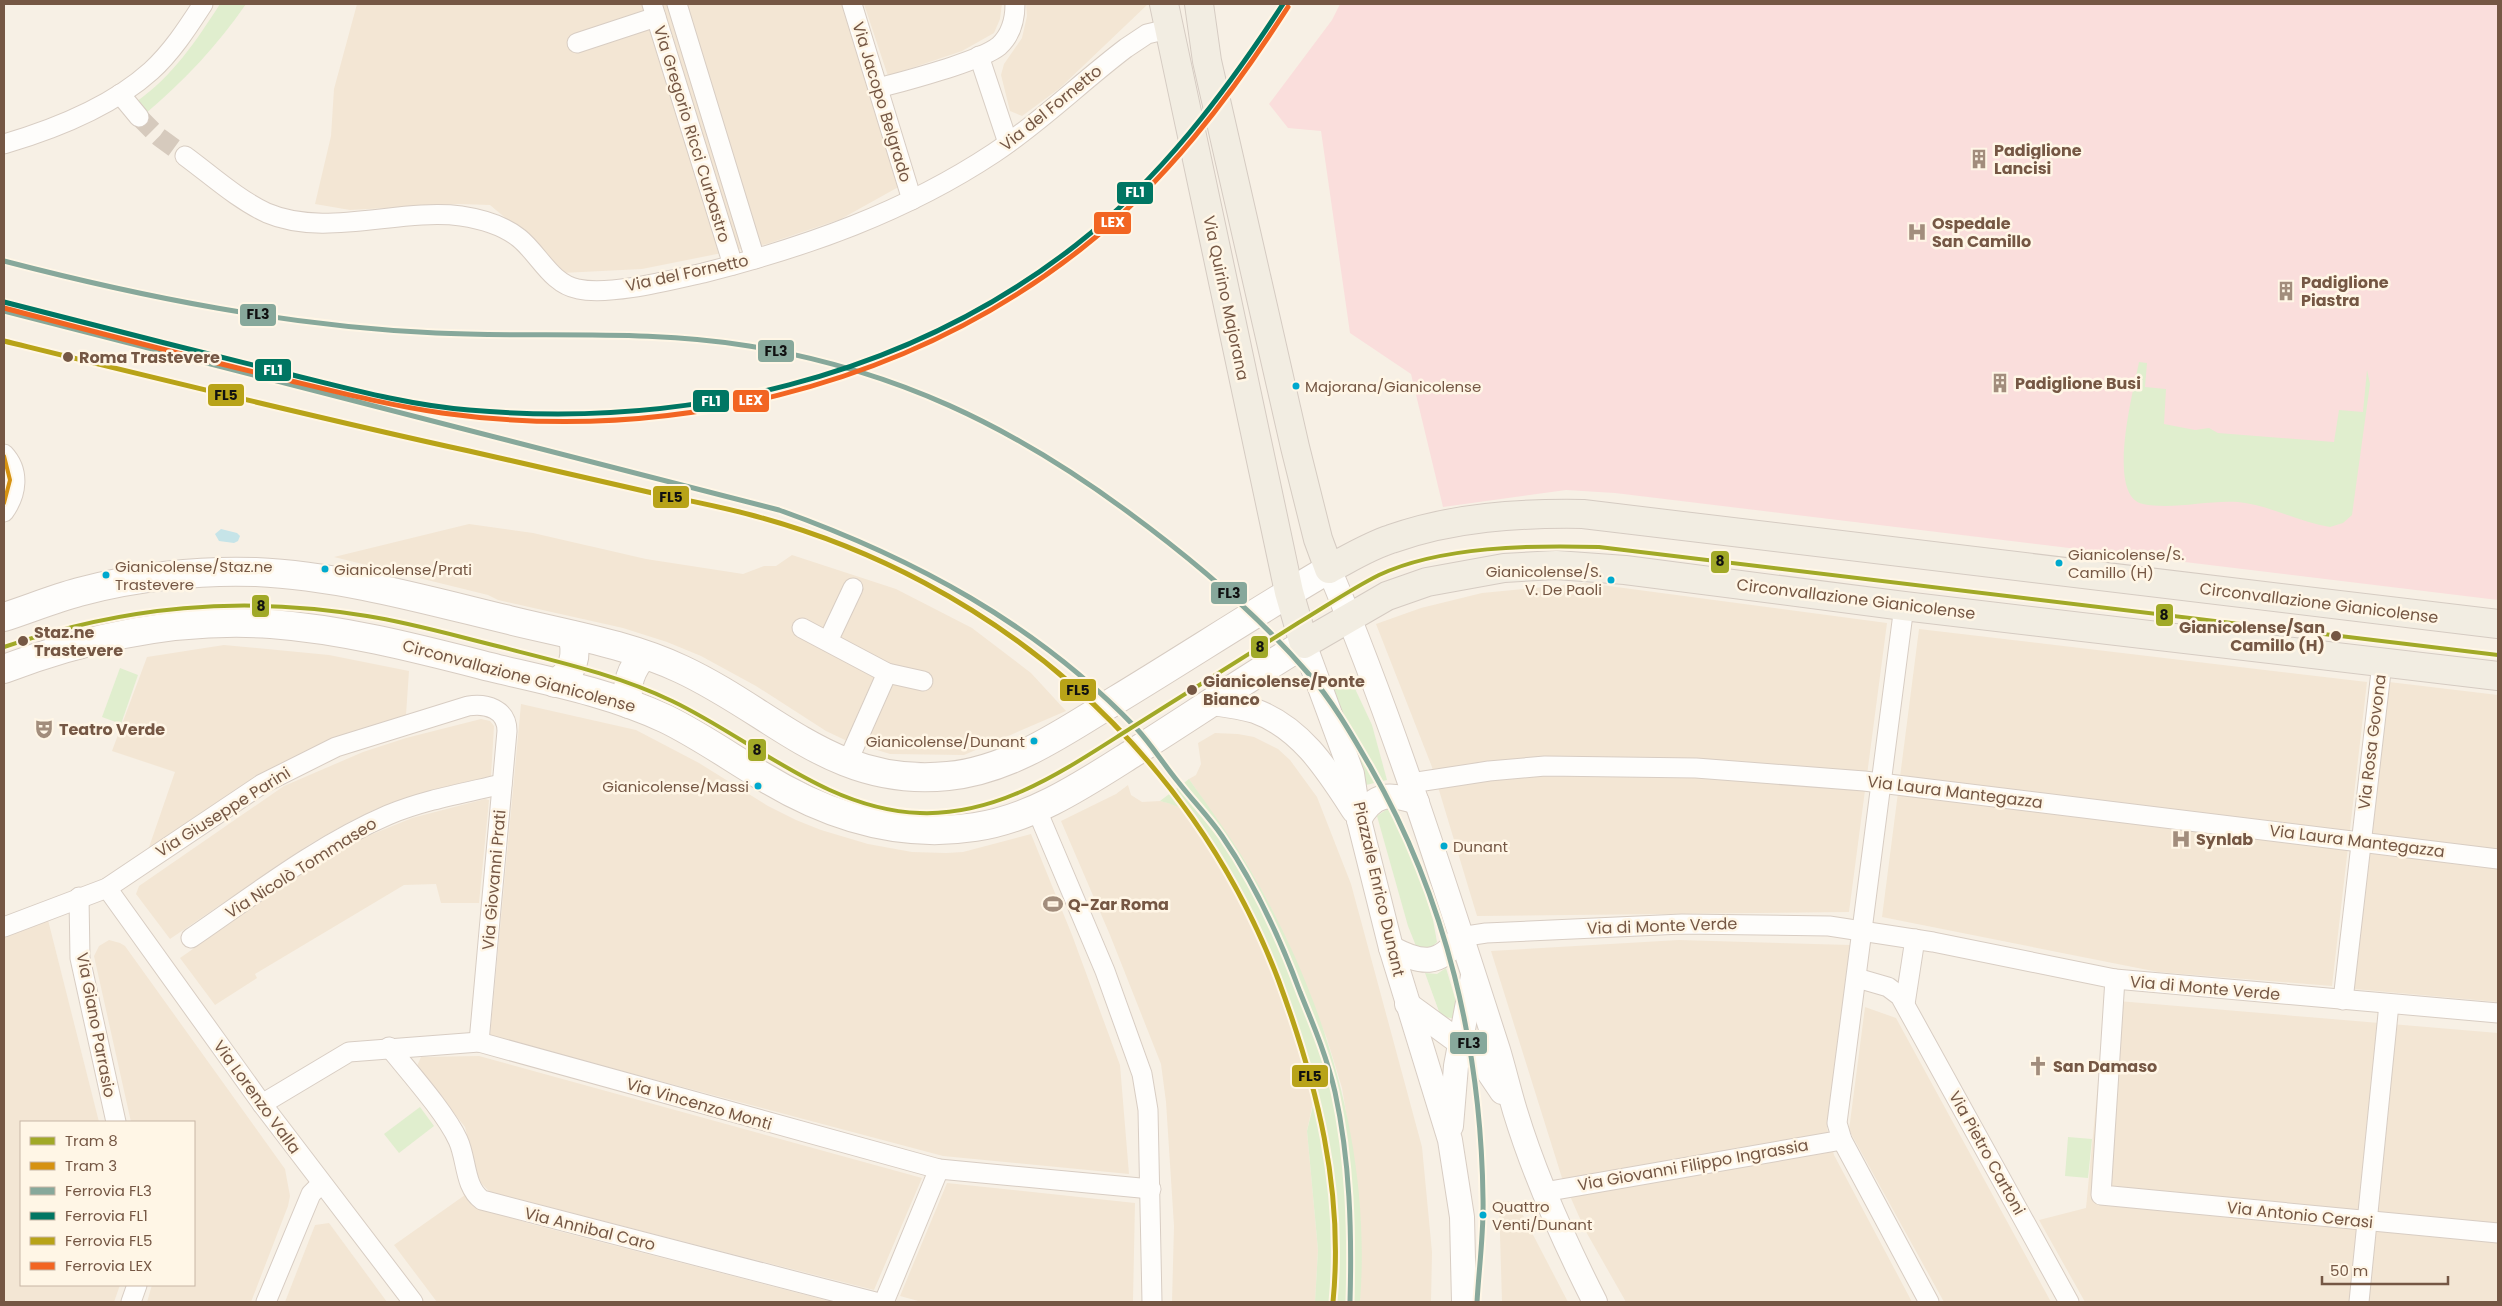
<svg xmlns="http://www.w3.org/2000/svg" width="2502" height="1306" font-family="Poppins,sans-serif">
	<rect width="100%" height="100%" fill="#f7f0e5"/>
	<g fill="#f3e6d4">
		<polygon points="357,4 847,4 902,185 841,219 767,244 642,269 562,273 532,240 490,205 459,204 350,210 315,204 331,136 334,89"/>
		<polygon points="864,4 1002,4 1000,19 994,33 962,51 888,76"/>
		<polygon points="1026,4 1148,4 1060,88 1022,116 1010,111 1001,75 1004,64 1022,38 1027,16"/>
		<polygon points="469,524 533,533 646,559 743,574 764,566 776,566 792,555 896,589 972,628 1031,673 1066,711 964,755 890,754 845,740 826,731 756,686 701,656 667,642 623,628 498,600 488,595 334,557"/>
		<polygon points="1586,583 1887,623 1849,912 1477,916 1432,767 1376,624 1421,608 1482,593"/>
		<polygon points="1919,629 2367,682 2332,986 2158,972 1882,917"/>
		<polygon points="224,645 329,655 409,671 406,715 323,744 147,853 175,772 112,751 147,657"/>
		<polygon points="2389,682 2498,695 2498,1002 2354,989"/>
		<polygon points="521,704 636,730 699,763 768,806 796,820 821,830 868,844 912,852 946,853 963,852 1031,834 1072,935 1120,1065 1129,1174 943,1156 490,1036"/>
		<polygon points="481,719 490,721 494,726 491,776 432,790 376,809 349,822 310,844 170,939 136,894 139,886 284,786 363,752 406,738"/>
		<polygon points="1215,733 1238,734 1254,737 1278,749 1290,760 1317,797 1351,884 1422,1147 1432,1252 1431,1302 1360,1302 1361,1249 1353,1154 1342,1088 1327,1039 1290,947 1268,902 1245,861 1189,779 1196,775 1201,764 1198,743"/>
		<polygon points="1128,785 1131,795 1142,802 1160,801 1176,805 1197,821 1251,909 1278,969 1297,1022 1316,1088 1307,1131 1318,1250 1315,1302 1172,1302 1174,1226 1166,1102 1161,1064 1110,935 1061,821 1116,794"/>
		<polygon points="485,799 489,800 479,903 441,903 436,884 404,885 255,974 257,978 215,1005 180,958 315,864 358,840 412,818"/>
		<polygon points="48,920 99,1122 21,1122 21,1285 120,1285 114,1302 4,1302 4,936"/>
		<polygon points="109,940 120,943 125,946 285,1169 290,1196 288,1206 251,1302 147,1302 152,1285 194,1285 194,1122 131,1122 94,956 99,946"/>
		<polygon points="1679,940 1851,945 1827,1128 1834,1155 1912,1302 1626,1302 1585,1230 1562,1178 1491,951"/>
		<polygon points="2106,1000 2498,1033 2498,1302 2085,1302 2039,1220 2086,1208"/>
		<polygon points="1865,1007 1896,1018 2051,1302 1944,1302 1849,1130"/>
		<polygon points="479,1056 922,1178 874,1290 490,1192 478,1180 465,1127 417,1066 421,1057"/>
		<polygon points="947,1183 1135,1203 1133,1302 922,1302 900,1296"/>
		<polygon points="465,1195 471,1203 480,1208 531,1224 833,1302 437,1302 394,1245"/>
		<polygon points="1499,1201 1516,1202 1568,1302 1502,1302"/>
		<polygon points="329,1223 387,1302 285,1302 315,1225"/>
	</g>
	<polygon fill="#fadedc" points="1340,4 2498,4 2498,600 1615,493 1566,490 1443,507 1411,374 1350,333 1321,131 1288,128 1269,104 1332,20"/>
	<g fill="#e0eece">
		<path d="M220,4H246C217,46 184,81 145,114L136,102C173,76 196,41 220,4Z"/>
		<path d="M2139,362L2147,363L2145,387L2166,389L2164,424L2195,430L2209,428L2218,433L2334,442L2339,410L2363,412L2367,370L2370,384L2352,515L2343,523L2330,527C2299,522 2269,505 2238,502C2207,500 2173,510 2143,504C2105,496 2134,389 2139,362Z"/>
		<polygon points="120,668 138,675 121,724 102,717"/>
		<polygon points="1350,678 1372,725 1387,780 1366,785 1328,687"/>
		<path d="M1189,779C1208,806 1228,833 1245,861C1324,993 1372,1147 1360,1302H1315L1318,1250L1307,1131L1315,1097V1078C1289,1000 1266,929 1221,858C1213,844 1204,826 1191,815C1182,807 1172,804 1160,801Z"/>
		<polygon points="1390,807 1398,808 1433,920 1437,942 1429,950 1416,946 1408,926 1377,816"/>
		<polygon points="1446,968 1458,1008 1452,1018 1441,1017 1425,973 1437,974"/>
		<polygon points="420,1107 434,1126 399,1153 384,1134"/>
		<polygon points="2068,1137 2092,1139 2088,1178 2065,1176"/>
	</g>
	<polygon fill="#c6e4e8" points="221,529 237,533 240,536 238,541 234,543 219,541 215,534"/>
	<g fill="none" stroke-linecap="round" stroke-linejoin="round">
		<polyline stroke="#d6cabd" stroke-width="19" stroke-dasharray="19 9" stroke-linecap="butt" points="139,117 159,137 185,156"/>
		<defs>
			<g id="minor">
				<polyline points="652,4 733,265"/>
				<polyline points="677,4 755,259"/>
				<polyline points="852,4 912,200"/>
				<polyline points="577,43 656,17"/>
				<polyline points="979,56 1008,143"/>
				<path d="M879,88C907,80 979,62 999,46C1011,35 1015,19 1015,4"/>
				<polyline points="120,94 139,117"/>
				<path d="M4,144C55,129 111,107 151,71C172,52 188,27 203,4"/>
				<path d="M185,156C211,175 237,199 267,213C325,238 399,208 461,216C481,219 503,225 519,238C539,254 551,284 578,289C610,296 671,280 703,273C806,247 905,212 994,153C1041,122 1081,82 1126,48L1147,34L1168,29"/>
				<path d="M4,454C20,471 17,494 4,512"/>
				<polyline points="1904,606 1837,1123 1842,1140 1929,1302"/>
				<polyline points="802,628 887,673 923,681"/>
				<polyline points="828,641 853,588"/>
				<polyline points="847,763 887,673"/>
				<polyline points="1411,783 1489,771 1545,766 1696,768 1864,781 2498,859"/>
				<polyline points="1036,808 1105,971 1142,1074 1148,1110 1152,1302"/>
				<polyline points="107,888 262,1104 413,1302"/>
				<polyline points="79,897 80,958 116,1122"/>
				<path d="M4,927L107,888L262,784L336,747L468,706C486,703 507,709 507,731L479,1042"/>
				<polyline points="1460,937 1486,933 1682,924 1829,926 1933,942 2115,979 2498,1013"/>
				<path d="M191,938C254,895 318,845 388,815C424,800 464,793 502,784"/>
				<polyline points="1857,978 1888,987 1900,996 2069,1302"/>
				<polyline points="2115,979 2101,1195 2498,1233"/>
				<polyline points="2343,1000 2382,663"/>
				<polyline points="1905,1004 1915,939"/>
				<path d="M389,1047C409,1072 445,1112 458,1140C467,1159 464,1187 482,1200L875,1302"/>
				<polyline points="262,1104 349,1052 479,1042 939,1169 1151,1189"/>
				<polyline points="1544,1192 1842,1140"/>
				<polyline points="131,1302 137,1285"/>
				<polyline points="266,1302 311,1194 321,1184"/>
				<polyline points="884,1302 939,1169"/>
				<polyline points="2359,1302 2389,1004"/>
			</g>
			<g id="tertiary">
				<path d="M1329,569C1395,726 1446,889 1498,1050C1504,1070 1509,1091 1515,1111C1535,1177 1564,1241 1595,1302"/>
				<polyline points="1304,644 1352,774 1359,820 1391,948 1450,1140 1462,1217 1464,1302"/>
				<path d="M1213,703C1227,705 1241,707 1255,711C1302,728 1328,771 1354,811"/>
				<path d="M1359,820C1374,792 1390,793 1417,802"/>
				<path d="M1391,948C1421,964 1439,967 1460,937"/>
				<polyline points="1407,1004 1477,1055 1502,1092"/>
				<polyline points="1451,1126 1456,1066 1473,976"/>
			</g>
			<g id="secondary">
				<path d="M4,617C29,609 53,599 79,592C134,577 198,570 256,572C342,576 426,600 509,620C566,634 628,644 681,669C774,712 834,788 948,776C1010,770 1064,732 1116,700C1187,657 1257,611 1329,569"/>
				<path d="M4,669C88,637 181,618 271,624C349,630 423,650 498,669C554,682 613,694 666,719C699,735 730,757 762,776C827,816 898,839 975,827C1032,819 1084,784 1133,753C1190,717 1246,679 1304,644"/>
				<path d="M555,683C574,673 578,655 572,635"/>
				<path d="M629,704C625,686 631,668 644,655"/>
			</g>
			<g id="primary">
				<polyline points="1164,4 1289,592 1304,644 1387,596 1427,582 1504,568 1556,565 1625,570 1904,606 2498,676"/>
				<path d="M1199,4L1207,61L1295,447L1318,539L1329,569C1350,558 1369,546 1391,539C1453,517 1519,513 1583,514L2498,624"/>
			</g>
		</defs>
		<use href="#minor" stroke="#d8cdc3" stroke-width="21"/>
		<use href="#tertiary" stroke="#d8cdc3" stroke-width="26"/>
		<use href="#secondary" stroke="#d7ccc2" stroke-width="30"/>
		<use href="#primary" stroke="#d5cbc2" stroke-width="30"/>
		<use href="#minor" stroke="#fefdfb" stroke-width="19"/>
		<use href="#tertiary" stroke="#fefdfb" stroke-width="24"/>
		<use href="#secondary" stroke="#fefdfb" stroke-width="28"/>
		<use href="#primary" stroke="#f2ede2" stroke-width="28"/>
		<defs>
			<g id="rail-1">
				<path d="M4,261C146,298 289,326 436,333C541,338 646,329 749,346C895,370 1010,425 1128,512C1192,559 1255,612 1307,672C1332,700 1352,735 1371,768C1446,899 1481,1047 1483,1198C1484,1232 1479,1267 1477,1302"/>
				<path d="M4,311L779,510C913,558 1037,624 1136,728C1152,745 1164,765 1179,783C1193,801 1209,817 1222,836C1255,884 1280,938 1300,992C1313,1024 1327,1057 1335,1092C1350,1161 1352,1231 1350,1302"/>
			</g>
			<path id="rail-2" d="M4,302C98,326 191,350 285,373C346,388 407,405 469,410C685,429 904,379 1076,245C1160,179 1226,92 1283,4"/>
			<path id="rail-3" d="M4,341C159,379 313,417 469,451C531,465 594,479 657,494C690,501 723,507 755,516C993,580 1190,749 1278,979C1317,1084 1344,1190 1333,1302"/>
			<path id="rail-4" d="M4,308C95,332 187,356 279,378C333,391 387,405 442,413C665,444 903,389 1081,249C1165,183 1231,96 1288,7"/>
		</defs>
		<use href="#rail-1" stroke="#fff6e6" stroke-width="9"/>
		<use href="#rail-2" stroke="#fff6e6" stroke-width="9"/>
		<use href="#rail-3" stroke="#fff6e6" stroke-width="9"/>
		<use href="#rail-4" stroke="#fff6e6" stroke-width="9"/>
		<use href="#rail-1" stroke="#87a89b" stroke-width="5"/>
		<use href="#rail-2" stroke="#007663" stroke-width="5"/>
		<use href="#rail-3" stroke="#b8a318" stroke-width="5"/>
		<use href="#rail-4" stroke="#f26522" stroke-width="5"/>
		<defs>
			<path id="tram-1" d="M4,647C125,606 241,595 367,616C412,623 456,636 501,647C559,662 618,675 672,701C752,739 827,810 920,813C1000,816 1066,769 1131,728C1187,693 1242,658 1298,623C1325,607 1351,589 1379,575C1441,546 1532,545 1599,547L2498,655"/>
			<polyline id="tram-2" points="4,456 10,480 4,503"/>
		</defs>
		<use href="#tram-1" stroke="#fff6e6" stroke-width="8"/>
		<use href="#tram-2" stroke="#fff6e6" stroke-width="8"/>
		<use href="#tram-1" stroke="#a1a927" stroke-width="4"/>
		<use href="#tram-2" stroke="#d69211" stroke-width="4"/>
	</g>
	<defs>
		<symbol id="building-bare" viewBox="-9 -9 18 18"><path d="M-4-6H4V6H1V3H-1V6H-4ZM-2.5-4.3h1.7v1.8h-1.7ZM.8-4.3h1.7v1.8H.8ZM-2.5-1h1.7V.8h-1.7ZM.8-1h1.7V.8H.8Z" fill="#a28d7c" stroke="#fff6e6" stroke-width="2.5" paint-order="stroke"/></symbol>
		<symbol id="hospital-bare" viewBox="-9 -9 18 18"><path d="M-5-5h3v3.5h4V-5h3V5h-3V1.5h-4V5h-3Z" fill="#a28d7c" stroke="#fff6e6" stroke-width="2.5" paint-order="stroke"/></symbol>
		<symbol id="theatre-bare" viewBox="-9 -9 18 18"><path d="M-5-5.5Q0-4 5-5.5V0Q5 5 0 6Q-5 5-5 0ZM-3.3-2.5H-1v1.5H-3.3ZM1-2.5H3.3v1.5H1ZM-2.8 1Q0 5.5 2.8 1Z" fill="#a28d7c" stroke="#fff6e6" stroke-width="2.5" paint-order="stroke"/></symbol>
		<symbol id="stadium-bare" viewBox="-9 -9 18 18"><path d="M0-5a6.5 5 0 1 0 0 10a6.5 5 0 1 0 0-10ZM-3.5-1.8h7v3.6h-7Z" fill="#a28d7c" stroke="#fff6e6" stroke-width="2.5" paint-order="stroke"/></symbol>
		<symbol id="church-bare" viewBox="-9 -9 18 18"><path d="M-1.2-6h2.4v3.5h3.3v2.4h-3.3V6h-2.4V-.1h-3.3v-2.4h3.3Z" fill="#a28d7c" stroke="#fff6e6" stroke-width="2.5" paint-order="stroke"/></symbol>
	</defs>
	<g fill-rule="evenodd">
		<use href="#building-bare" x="1965" y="145" width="28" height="28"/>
		<use href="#hospital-bare" x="1903" y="218" width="28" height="28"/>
		<use href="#building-bare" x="2272" y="277" width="28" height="28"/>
		<use href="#building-bare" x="1986" y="369" width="28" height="28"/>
		<use href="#theatre-bare" x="30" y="715" width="28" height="28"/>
		<use href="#hospital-bare" x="2167" y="825" width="28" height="28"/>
		<use href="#stadium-bare" x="1039" y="890" width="28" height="28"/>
		<use href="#church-bare" x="2024" y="1052" width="28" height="28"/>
	</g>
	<g fill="#755744" stroke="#fff6e6" stroke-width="2">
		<circle cx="68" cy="357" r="6"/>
		<circle cx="2336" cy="636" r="6"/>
		<circle cx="23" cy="641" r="6"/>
		<circle cx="1192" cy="690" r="6"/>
	</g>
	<g fill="#00a9ce" stroke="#fff6e6" stroke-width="2">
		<circle cx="1296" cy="386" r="4.5"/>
		<circle cx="2059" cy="563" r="4.5"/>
		<circle cx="325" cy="569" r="4.5"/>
		<circle cx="106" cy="575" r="4.5"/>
		<circle cx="1611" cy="580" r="4.5"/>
		<circle cx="1034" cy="741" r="4.5"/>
		<circle cx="758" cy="786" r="4.5"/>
		<circle cx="1444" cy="846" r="4.5"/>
		<circle cx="1483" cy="1215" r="4.5"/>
	</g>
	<g text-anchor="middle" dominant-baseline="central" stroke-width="5" stroke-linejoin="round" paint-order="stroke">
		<g font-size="15" fill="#755744" stroke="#fff6e6" text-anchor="start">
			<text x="1305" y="386">Majorana/Gianicolense</text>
			<text x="2068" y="554">Gianicolense/S.<tspan x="2068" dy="18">Camillo (H)</tspan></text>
			<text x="115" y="566">Gianicolense/Staz.ne<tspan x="115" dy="18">Trastevere</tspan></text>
			<text x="334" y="569">Gianicolense/Prati</text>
			<text x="1602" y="571" text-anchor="end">Gianicolense/S.<tspan x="1602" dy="18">V. De Paoli</tspan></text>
			<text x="1025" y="741" text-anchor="end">Gianicolense/Dunant</text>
			<text x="749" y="786" text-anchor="end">Gianicolense/Massi</text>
			<text x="1453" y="846">Dunant</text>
			<text x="1492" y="1206">Quattro<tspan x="1492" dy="18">Venti/Dunant</tspan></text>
		</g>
		<g font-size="16" fill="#755744" stroke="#fff6e6">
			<text transform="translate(882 102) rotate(73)">Via Jacopo Belgrado</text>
			<text transform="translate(1051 108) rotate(-39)">Via del Fornetto</text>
			<text transform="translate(692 134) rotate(73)">Via Gregorio Ricci Curbastro</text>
			<text transform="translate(687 273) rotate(-12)">Via del Fornetto</text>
			<text transform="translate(1226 298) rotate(78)">Via Quirino Majorana</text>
			<text transform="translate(1856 599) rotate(7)">Circonvallazione Gianicolense</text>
			<text transform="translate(2319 603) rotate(7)">Circonvallazione Gianicolense</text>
			<text transform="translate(519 676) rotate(15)">Circonvallazione Gianicolense</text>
			<text transform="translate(2372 742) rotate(-83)">Via Rosa Govona</text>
			<text transform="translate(1955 792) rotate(7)">Via Laura Mantegazza</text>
			<text transform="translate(223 812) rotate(-32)">Via Giuseppe Parini</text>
			<text transform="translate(2357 841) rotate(7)">Via Laura Mantegazza</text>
			<text transform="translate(301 868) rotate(-32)">Via Nicolò Tommaseo</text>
			<text transform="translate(494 880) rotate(-85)">Via Giovanni Prati</text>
			<text transform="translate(1379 889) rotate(77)">Piazzale Enrico Dunant</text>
			<text transform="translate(1662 926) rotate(-2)">Via di Monte Verde</text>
			<text transform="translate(2205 988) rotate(5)">Via di Monte Verde</text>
			<text transform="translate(96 1025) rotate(79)">Via Giano Parrasio</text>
			<text transform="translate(257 1097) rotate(54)">Via Lorenzo Valla</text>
			<text transform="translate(699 1104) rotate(16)">Via Vincenzo Monti</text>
			<text transform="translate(1987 1153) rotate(61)">Via Pietro Cartoni</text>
			<text transform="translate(1693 1165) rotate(-10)">Via Giovanni Filippo Ingrassia</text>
			<text transform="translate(2300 1215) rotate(6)">Via Antonio Cerasi</text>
			<text transform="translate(590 1229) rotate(14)">Via Annibal Caro</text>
		</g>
		<g font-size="16" font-weight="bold" fill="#755744" stroke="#fff6e6" text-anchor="start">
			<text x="1994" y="150">Padiglione<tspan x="1994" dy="18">Lancisi</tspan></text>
			<text x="1932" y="223">Ospedale<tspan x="1932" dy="18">San Camillo</tspan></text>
			<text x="2301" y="282">Padiglione<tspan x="2301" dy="18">Piastra</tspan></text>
			<text x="2015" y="383">Padiglione Busi</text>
			<text x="59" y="729">Teatro Verde</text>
			<text x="2196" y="839">Synlab</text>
			<text x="1068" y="904">Q-Zar Roma</text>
			<text x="2053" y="1066">San Damaso</text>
		</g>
		<g font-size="16" font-weight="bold" fill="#755744" stroke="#fff6e6" text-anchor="start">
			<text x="79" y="357">Roma Trastevere</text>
			<text x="2325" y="627" text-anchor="end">Gianicolense/San<tspan x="2325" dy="18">Camillo (H)</tspan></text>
			<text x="34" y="632">Staz.ne<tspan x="34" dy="18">Trastevere</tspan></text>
			<text x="1203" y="681">Gianicolense/Ponte<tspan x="1203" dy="18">Bianco</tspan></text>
		</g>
	</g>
	<g stroke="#fff6e6" stroke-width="2">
		<rect x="1116" y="181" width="38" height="24" rx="5" fill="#007663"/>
		<rect x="1093" y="211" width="39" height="24" rx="5" fill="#f26522"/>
		<rect x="239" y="303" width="38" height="24" rx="5" fill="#87a89b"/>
		<rect x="757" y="339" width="38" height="24" rx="5" fill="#87a89b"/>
		<rect x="254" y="358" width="38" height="24" rx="5" fill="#007663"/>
		<rect x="207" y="383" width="38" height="24" rx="5" fill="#b8a318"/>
		<rect x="732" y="389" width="38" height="24" rx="5" fill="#f26522"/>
		<rect x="692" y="389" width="38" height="24" rx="5" fill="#007663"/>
		<rect x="652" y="485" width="38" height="24" rx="5" fill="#b8a318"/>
		<rect x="1710" y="550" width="20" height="24" rx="5" fill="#a1a927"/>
		<rect x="1210" y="581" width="38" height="24" rx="5" fill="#87a89b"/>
		<rect x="251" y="594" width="19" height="24" rx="5" fill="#a1a927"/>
		<rect x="2155" y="603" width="19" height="24" rx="5" fill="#a1a927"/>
		<rect x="1250" y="635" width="19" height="24" rx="5" fill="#a1a927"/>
		<rect x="1059" y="678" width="38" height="24" rx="5" fill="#b8a318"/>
		<rect x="747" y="738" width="20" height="24" rx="5" fill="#a1a927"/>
		<rect x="1449" y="1031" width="39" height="24" rx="5" fill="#87a89b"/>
		<rect x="1291" y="1064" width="38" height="24" rx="5" fill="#b8a318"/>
	</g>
	<g font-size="14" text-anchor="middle" font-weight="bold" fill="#fff">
		<text x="1135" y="197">FL1</text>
		<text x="1113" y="227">LEX</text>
		<text x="273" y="375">FL1</text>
		<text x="751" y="405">LEX</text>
		<text x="711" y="406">FL1</text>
	</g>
	<g font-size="14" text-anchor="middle" font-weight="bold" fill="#111">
		<text x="258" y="319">FL3</text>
		<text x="776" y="356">FL3</text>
		<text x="226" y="400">FL5</text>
		<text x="671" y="502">FL5</text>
		<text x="1720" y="566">8</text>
		<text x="1229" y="598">FL3</text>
		<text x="261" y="611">8</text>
		<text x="2164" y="620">8</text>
		<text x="1260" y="652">8</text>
		<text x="1078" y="695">FL5</text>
		<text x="757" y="755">8</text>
		<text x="1469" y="1048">FL3</text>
		<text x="1310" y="1081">FL5</text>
	</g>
	<rect width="2502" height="1306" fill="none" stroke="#755744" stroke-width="10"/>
	<rect x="20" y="1121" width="175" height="165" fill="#fff6e6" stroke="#c8b6a5"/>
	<rect x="30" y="1137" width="25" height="8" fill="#a1a927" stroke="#c8b6a5"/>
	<text x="65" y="1146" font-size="15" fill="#755744">Tram 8</text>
	<rect x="30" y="1162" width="25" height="8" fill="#d69211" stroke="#c8b6a5"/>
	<text x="65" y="1171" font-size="15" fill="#755744">Tram 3</text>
	<rect x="30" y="1187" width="25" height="8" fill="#87a89b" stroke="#c8b6a5"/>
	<text x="65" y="1196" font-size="15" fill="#755744">Ferrovia FL3</text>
	<rect x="30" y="1212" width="25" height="8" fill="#007663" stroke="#c8b6a5"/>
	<text x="65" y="1221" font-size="15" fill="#755744">Ferrovia FL1</text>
	<rect x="30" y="1237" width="25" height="8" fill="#b8a318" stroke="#c8b6a5"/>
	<text x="65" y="1246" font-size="15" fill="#755744">Ferrovia FL5</text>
	<rect x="30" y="1262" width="25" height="8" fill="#f26522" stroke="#c8b6a5"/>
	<text x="65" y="1271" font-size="15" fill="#755744">Ferrovia LEX</text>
	<path d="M2322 1276v8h126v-8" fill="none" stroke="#755744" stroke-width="2.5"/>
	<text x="2330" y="1276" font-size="15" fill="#755744" stroke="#fff6e6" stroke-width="4" paint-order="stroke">50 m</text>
</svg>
